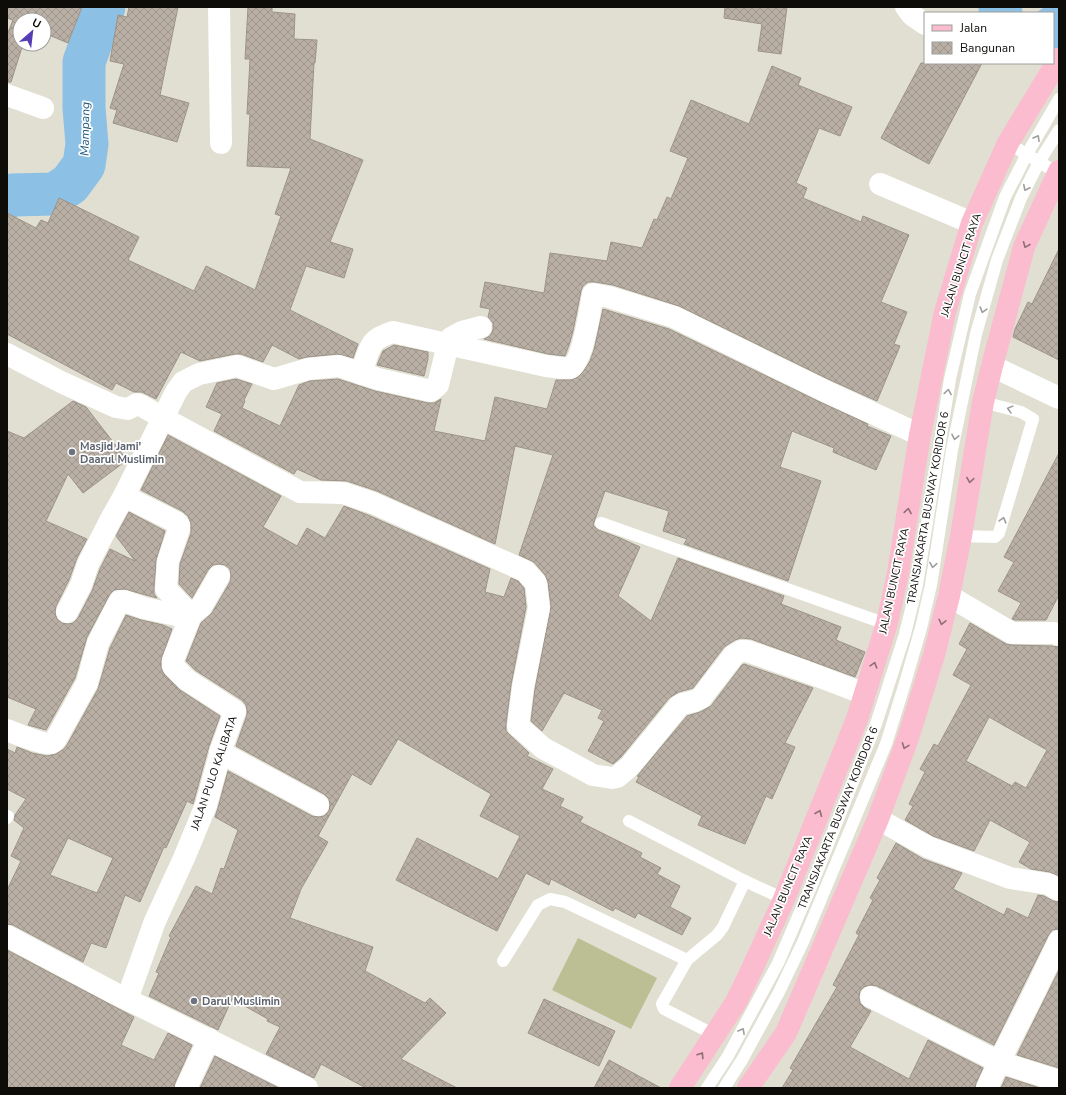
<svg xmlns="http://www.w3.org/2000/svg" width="1066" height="1095" font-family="'Nunito Sans',sans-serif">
	<defs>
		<pattern id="building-cross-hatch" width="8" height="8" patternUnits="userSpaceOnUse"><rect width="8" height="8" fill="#b9afa5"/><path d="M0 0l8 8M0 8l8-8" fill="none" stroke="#9e958d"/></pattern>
	</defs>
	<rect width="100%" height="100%" fill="#e1dfd1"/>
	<polygon fill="#bcbf94" points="578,938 657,978 631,1029 552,990"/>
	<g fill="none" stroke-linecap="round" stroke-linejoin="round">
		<g stroke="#8dc0e5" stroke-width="43">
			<polyline points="1000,7 1001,13"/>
			<polyline points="1053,27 1059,27"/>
			<polyline points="7,198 12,195 55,194 70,184 84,165 87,144 84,108 84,62 104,7"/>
		</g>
	</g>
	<g fill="url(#building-cross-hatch)" stroke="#9c9389" fill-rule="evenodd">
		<polygon points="7,7 82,7 68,43 44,33 44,20 20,20 20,44 23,44 11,82 7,82 7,35 13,20 7,18"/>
		<polygon points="129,7 178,7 160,95 189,103 177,142 113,123 117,110 110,108 124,64 110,61 118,15 127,17"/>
		<polygon points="248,7 272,7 272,12 295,14 294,39 317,40 315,63 314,63 310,139 363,160 330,242 353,249 344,278 306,266 290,310 358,344 353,358 338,354 307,357 299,359 272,345 263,362 241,354 235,354 200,361 181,352 156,399 142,392 134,392 116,383 112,390 7,334 7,213 36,228 41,220 48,223 59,198 139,237 128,260 194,291 206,266 255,290 281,216 275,214 291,168 247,166 250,114 247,114 250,59 245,59"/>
		<polygon points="725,7 787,7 781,54 758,51 762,24 724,18"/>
		<polygon points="921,63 982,63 929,164 881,138"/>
		<polygon points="772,66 801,78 798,85 852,107 840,136 819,128 796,183 807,188 803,198 861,222 863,216 909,235 881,302 907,312 894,344 900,346 877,401 830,380 679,306 613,285 595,282 588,282 583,286 581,291 573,331 570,342 565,356 548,354 484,339 490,336 493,330 493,323 488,317 490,309 480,307 485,282 544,293 550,253 607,261 611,242 642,248 654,219 657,220 667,197 671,199 688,158 670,151 691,100 749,124"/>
		<polygon points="1059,249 1059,360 1013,337 1015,329 1028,302 1032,304"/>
		<polygon points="603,309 669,329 820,402 868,424 867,426 891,436 876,470 833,452 834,448 792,431 780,467 821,481 788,581 684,544 687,539 663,531 669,511 605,491 593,525 598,530 620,538 640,547 618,596 651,621 678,558 784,596 781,604 841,627 836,640 865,652 855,677 751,639 741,638 735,640 724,647 693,688 679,692 669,698 621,757 613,764 588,751 604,721 598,718 602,710 564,693 542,731 531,721 535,689 551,607 548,582 545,575 534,562 519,555 553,455 515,446 495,544 377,491 347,481 321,480 297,469 294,474 214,431 222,414 206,407 217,383 236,379 252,384 244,400 245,401 242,408 280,426 299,385 310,381 338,379 375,391 428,403 434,403 441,399 434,431 485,441 495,397 547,409 556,380 571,380 578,377 583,372 590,361 594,350"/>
		<polygon points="394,345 428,352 428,359 424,376 377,365 383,351"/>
		<polygon points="73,401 86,407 127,460 83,493 68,474 46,521 87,539 77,558 69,580 56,606 55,613 57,619 62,623 68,624 73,623 78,618 92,591 100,569 110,549 135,561 116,536 129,512 165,531 156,560 154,588 154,594 157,598 124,589 114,590 110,594 87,637 75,678 46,730 28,725 36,709 7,697 7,431 24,438"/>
		<polygon points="168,435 281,496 263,527 297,546 307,528 325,538 344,506 368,515 490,569 485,592 504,597 511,578 518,581 524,588 526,607 511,685 506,724 506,731 510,735 529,753 527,756 553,769 542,789 564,799 560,806 583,817 580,822 642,853 640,857 661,868 657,874 680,886 670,907 691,918 682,935 638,913 635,918 615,908 613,911 551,879 549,885 526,873 497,931 396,880 417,838 498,879 520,836 480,816 491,794 398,739 371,785 352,774 318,836 328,842 301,889 290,918 373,947 365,971 425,1003 430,998 446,1013 401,1059 457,1088 366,1088 321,1064 314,1078 266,1054 280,1027 267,1021 268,1019 232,999 218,1030 149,996 159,973 156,972 171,937 169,936 196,886 212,894 221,868 224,869 238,830 215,817 218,808 228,771 312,816 319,817 324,816 329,811 330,805 329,799 324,794 236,746 247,715 247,710 246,705 242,700 195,670 186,661 201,623 212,613 230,582 231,576 230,569 225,565 219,564 213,565 208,570 192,598 179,584 180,564 191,533 191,524 188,516 182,511 141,490"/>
		<polygon points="1059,453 1059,595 1046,620 1015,620 1012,619 1021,603 998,591 1014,562 1004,557"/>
		<path d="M126,615L141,620L163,625L172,629L161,660V667L164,674L180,690L220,716L209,746L193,804L187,801L166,848L164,847L140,902L125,895L106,948L91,943L83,962L13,925L7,924V890L21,861L11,856L24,828L14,820L15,815L26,799L7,789V749L15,753L17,747L32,753L47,756L56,754L64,749L67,745L98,689L110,648ZM68,838L113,858L97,893L50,875Z"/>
		<path d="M970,623L1006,644L1012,645L1052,646L1059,647V876L1050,872L1031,869L1019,862L1030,842L990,820L974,851L933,836L905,820L913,806L909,804L925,772L920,769L934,744L938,746L971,685L953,675L967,649L959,644ZM989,717L1047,750L1026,788L1015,782L1012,786L966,761Z"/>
		<polygon points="744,664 813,688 785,743 795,747 772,799 766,796 745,844 698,825 702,816 636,782 639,777 637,776 687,716 700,712 711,706 742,665"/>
		<polygon points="896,843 923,859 962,873 953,889 1004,915 1007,908 1028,918 1038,895 1044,896 1053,901 1059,902 1059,929 1052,930 1048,936 994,1045 877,986 870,985 864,987 860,991 859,997 860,1003 865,1008 871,1011 850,1047 909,1079 928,1040 983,1068 976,1083 975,1088 782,1088 793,1070 790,1068 837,987 833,985 859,935 856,933 873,900 870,898 880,880 877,878"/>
		<polygon points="7,950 134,1017 121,1045 154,1060 168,1033 192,1045 175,1083 174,1088 7,1088"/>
		<polygon points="1059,970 1059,1068 1017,1055"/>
		<polygon points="544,999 615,1031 599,1066 528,1033"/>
		<polygon points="215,1056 279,1088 200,1088"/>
		<polygon points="609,1060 661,1088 594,1088"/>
		<polygon points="1006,1077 1040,1088 1001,1088"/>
	</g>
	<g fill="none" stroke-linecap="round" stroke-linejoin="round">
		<g stroke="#fff" stroke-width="12">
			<polyline points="1008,143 1059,174"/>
			<polyline points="601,523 875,620 887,623"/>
			<polyline points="961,536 995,537 999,533 1033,419 1021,412 983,402"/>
			<polyline points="7,818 8,816"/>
			<polyline points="629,821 745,881 784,899"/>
			<polyline points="687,960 717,935 723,927 745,881"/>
			<polyline points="503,961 538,905 550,899 565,902 687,960 662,1004 664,1009 715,1035"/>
			<polyline points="707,1088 728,1056 778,963 813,882 876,724 905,634 917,585 950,379 970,294 1005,197 1027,154 1059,99"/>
			<polyline points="724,1088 742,1060 779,992 803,942 886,744 905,683 921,628 931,585 952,450 976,334 997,260 1021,198 1039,162 1059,130"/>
		</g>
		<g stroke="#fff" stroke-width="22">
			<polyline points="219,7 221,143"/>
			<polyline points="906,7 912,15 925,24"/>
			<polyline points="7,95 43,108"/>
			<polyline points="880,184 972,223"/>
			<polyline points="7,354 61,382 116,407 128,409 137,404 142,406 163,418 300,492 343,493 373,503 525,571 536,583 539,608 523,687 518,726 543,748 593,775 612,778 617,777 630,766 679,706 682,704 695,701 701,698 734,655 741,651 747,651 807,672 865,694"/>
			<polyline points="992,366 1059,398"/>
			<path d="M362,374C364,364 367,352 373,343C378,337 386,334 393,332L546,366L562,368H570C583,361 590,309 593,294L609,297L674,317L825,391L920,435"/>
			<polyline points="124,496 176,522 179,525 179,529 168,561 166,589 191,615 173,660 173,666 187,680 235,711 222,747 206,805 184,858 155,921 130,991 129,1000"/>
			<polyline points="949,596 1012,633 1054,633 1059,635"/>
			<polyline points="67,612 81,585 88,564 111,519 124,496 176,392 183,382 199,374 237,366 274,379 308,369 339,366 378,379 431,391 438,385 448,344 451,338 462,332 481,327"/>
			<path d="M7,730C15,733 43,745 51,743C54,742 54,741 56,739L87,683L98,643L118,604L120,601H124L144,608L176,615H191L201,607L219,576"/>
			<polyline points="220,752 318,805"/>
			<polyline points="878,819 928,847 1010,878 1048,884 1059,890"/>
			<polyline points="7,936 116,994 307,1088"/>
			<polyline points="871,997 999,1062 1059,1081"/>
			<polyline points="186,1088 209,1039"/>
			<polyline points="987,1088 999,1062 1035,991 1059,941"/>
		</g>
		<g stroke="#fabcce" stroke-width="22">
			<polyline points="680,1088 736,1002 751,971 784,899 857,719 887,623 898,573 920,435 945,312 972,223 1008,143 1059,59"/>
			<polyline points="748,1088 786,1033 878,819 908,738 934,655 949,596 961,536 983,402 992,366 1024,247 1059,171"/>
		</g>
	</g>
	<defs><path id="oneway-chevron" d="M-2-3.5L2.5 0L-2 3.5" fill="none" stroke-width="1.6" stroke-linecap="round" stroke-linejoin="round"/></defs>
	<g stroke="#9e9e9c">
		<use href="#oneway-chevron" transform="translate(1037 138) rotate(-60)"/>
		<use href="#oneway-chevron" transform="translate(1026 188) rotate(117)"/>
		<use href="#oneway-chevron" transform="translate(983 310) rotate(106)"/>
		<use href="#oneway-chevron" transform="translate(948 392) rotate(-81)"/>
		<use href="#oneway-chevron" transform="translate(1010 409) rotate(-165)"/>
		<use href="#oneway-chevron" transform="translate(955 437) rotate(102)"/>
		<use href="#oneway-chevron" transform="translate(1003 520) rotate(-74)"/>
		<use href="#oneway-chevron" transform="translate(933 565) rotate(99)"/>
		<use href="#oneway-chevron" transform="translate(742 1031) rotate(-61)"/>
	</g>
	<g stroke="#8f6d75">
		<use href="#oneway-chevron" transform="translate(1026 245) rotate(112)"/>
		<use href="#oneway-chevron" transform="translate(970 480) rotate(99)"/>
		<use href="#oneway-chevron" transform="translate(908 511) rotate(-81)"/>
		<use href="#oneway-chevron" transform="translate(942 622) rotate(103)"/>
		<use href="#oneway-chevron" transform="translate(874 665) rotate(-73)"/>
		<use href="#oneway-chevron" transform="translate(905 746) rotate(111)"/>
		<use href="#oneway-chevron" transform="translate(819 813) rotate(-68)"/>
		<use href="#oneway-chevron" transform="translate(701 1055) rotate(-57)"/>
	</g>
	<g fill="#6b7280" stroke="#fff" stroke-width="1.5">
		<circle cx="72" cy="452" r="4"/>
		<circle cx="194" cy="1001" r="4"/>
	</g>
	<g text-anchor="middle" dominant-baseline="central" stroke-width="3.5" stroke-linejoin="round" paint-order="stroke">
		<g font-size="11" fill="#0d0c08" stroke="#fff">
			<text transform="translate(961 265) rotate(-72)">JALAN BUNCIT RAYA</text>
			<text transform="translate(928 508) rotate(-80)">TRANSJAKARTA BUSWAY KORIDOR 6</text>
			<text transform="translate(894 581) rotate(-78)">JALAN BUNCIT RAYA</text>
			<text transform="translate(214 773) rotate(-71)">JALAN PULO KALIBATA</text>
			<text transform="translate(838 818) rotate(-68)">TRANSJAKARTA BUSWAY KORIDOR 6</text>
			<text transform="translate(788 886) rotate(-67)">JALAN BUNCIT RAYA</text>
		</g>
		<g font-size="11" font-weight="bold" fill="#5b616d" stroke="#fff" text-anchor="start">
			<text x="80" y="446">Masjid Jami'<tspan x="80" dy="13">Daarul Muslimin</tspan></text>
			<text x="202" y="1001">Darul Muslimin</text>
		</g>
		<g font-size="12" font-style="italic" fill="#1e587d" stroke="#fff">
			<text transform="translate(85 129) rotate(-89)">Mampang</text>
		</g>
	</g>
	<rect width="1066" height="1095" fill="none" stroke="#0d0c08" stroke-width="16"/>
	<rect x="924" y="12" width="130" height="52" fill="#ffffff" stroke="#9e9e9c"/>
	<rect x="932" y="25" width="20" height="6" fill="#fabcce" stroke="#9e9e9c"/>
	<text x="960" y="32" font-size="12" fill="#0d0c08">Jalan</text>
	<rect x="932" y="42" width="20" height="12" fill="url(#building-cross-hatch)" stroke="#9e9e9c"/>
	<text x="960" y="52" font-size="12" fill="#0d0c08">Bangunan</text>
	<g transform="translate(32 32) rotate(28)"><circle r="19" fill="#ffffff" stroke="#9e9e9c"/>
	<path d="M0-3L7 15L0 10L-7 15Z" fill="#553db5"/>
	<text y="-6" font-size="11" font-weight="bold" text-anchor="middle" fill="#0d0c08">U</text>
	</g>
</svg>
